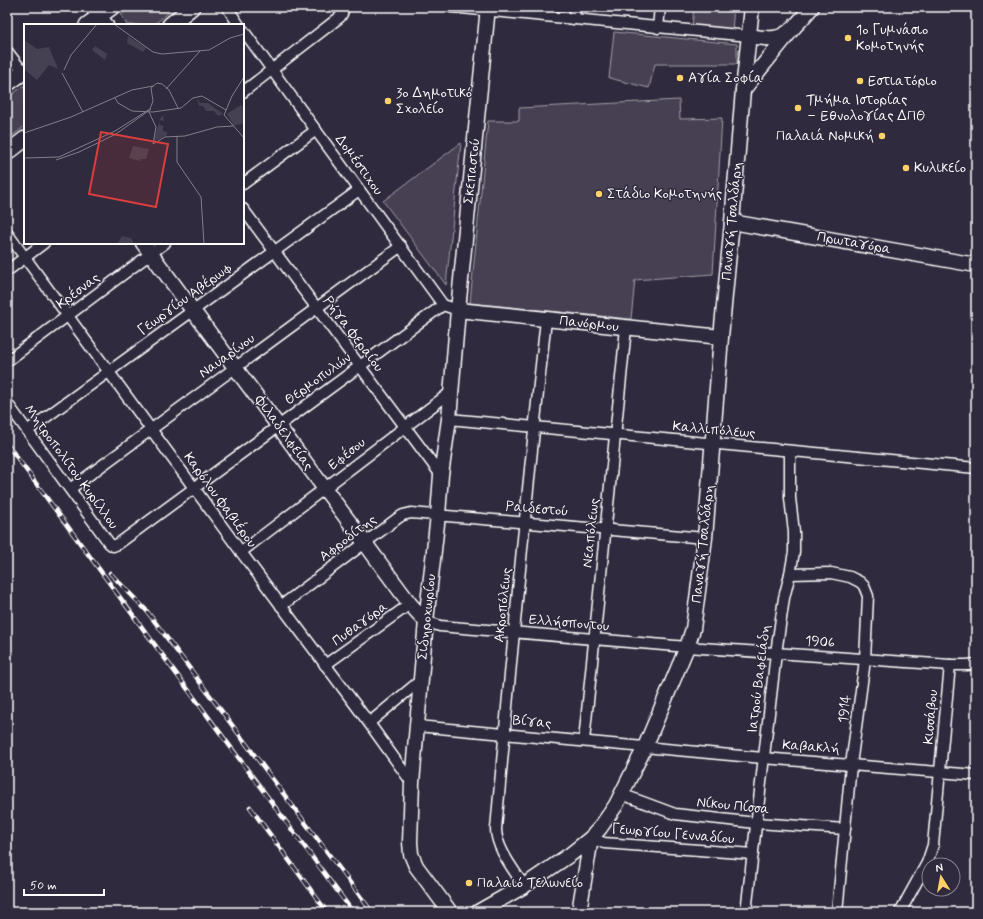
<svg xmlns="http://www.w3.org/2000/svg" width="983" height="919" font-family="Mynerve,sans-serif">
	<rect width="100%" height="100%" fill="#2f2a3d"/>
	<filter id="ink" filterUnits="userSpaceOnUse"><feTurbulence type="fractalNoise" baseFrequency=".025" numOctaves="2"/><feDisplacementMap in="SourceGraphic" scale="8" xChannelSelector="R" yChannelSelector="G"/><feConvolveMatrix kernelMatrix="1 2 1 2 8 2 1 2 1" color-interpolation-filters="sRGB"/></filter>
	<g filter="url(#ink)">
		<g fill="#464152" stroke="#a2a0a8">
			<polygon points="132,7 176,7 153,25 127,25 121,15"/>
			<polygon points="694,7 734,7 732,31 692,27"/>
			<polygon points="614,32 737,44 737,64 655,64 649,88 609,78"/>
			<polygon points="25,85 25,126 7,140 7,98"/>
			<polygon points="679,100 680,119 722,118 713,274 635,280 631,319 470,303 488,121 519,121 519,108"/>
			<polygon points="461,143 446,285 383,201"/>
		</g>
		<g fill="none" stroke-linecap="round" stroke-linejoin="round">
			<defs>
				<g id="street">
					<polyline points="227,7 239,25"/>
					<polyline points="451,7 749,36"/>
					<polyline points="574,19 575,7"/>
					<polyline points="658,28 660,7"/>
					<polyline points="243,30 443,305 458,310"/>
					<polyline points="7,51 23,72"/>
					<polyline points="243,92 340,17 342,14 344,7"/>
					<polyline points="243,184 316,130"/>
					<polyline points="243,209 441,475"/>
					<polyline points="7,233 241,552 369,723 412,783"/>
					<polyline points="7,271 44,243"/>
					<polyline points="7,361 165,243"/>
					<polyline points="7,403 109,543 113,546 118,544 443,305"/>
					<polyline points="449,419 976,468"/>
					<polyline points="27,431 359,190"/>
					<polyline points="70,489 401,246"/>
					<polyline points="241,552 451,392"/>
					<polyline points="790,574 831,573 850,577 860,582 864,586 868,596 865,660 851,765 837,912"/>
					<polyline points="281,606 398,518 403,515 411,513 705,538"/>
					<polyline points="426,621 431,623 440,626 687,647 950,665 967,665 976,664"/>
					<polyline points="325,665 410,604"/>
					<polyline points="369,723 421,680"/>
					<polyline points="417,726 763,758 976,775"/>
					<polyline points="584,741 626,328"/>
					<polyline points="621,794 675,814 756,823 845,829"/>
					<polyline points="591,838 604,843 753,854"/>
					<path d="M524,886C514,870 496,848 496,829C511,659 527,489 546,320"/>
					<polyline points="746,912 776,653 784,598 790,574 794,552 794,532 790,498 790,451"/>
					<polyline points="900,912 927,863 933,845 950,665"/>
				</g>
				<g id="secondary">
					<polyline points="93,7 106,25"/>
					<path d="M749,36C757,37 766,39 774,38C790,36 802,18 812,7"/>
					<polyline points="743,90 794,27"/>
					<polyline points="732,222 976,265"/>
					<polyline points="143,243 410,604 420,615 426,621"/>
					<polyline points="458,310 721,337"/>
					<polyline points="450,912 416,866 411,854 410,842 412,783 426,621 438,515 441,475 449,419 458,310 488,7"/>
					<polyline points="478,912 524,886 571,854 591,838 600,828 616,805 645,747 687,647 693,629 705,538 721,337 732,222 743,90 752,7"/>
					<polyline points="579,912 591,838"/>
				</g>
				<g id="primary">
					<polyline points="87,25 112,7"/>
					<polyline points="170,25 192,7"/>
					<polyline points="7,84 25,71"/>
					<polyline points="7,153 25,139"/>
				</g>
			</defs>
			<use href="#street" stroke="#fff" stroke-width="13"/>
			<use href="#secondary" stroke="#fff" stroke-width="17"/>
			<use href="#primary" stroke="#fff" stroke-width="18"/>
			<use href="#street" stroke="#2f2a3d" stroke-width="10"/>
			<use href="#secondary" stroke="#2f2a3d" stroke-width="14"/>
			<use href="#primary" stroke="#2f2a3d" stroke-width="15"/>
			<defs>
				<g id="rail">
					<path d="M7,444C122,600 237,757 353,912"/>
					<polyline points="110,573 146,610 372,912"/>
					<polyline points="250,807 327,912"/>
				</g>
			</defs>
			<use href="#rail" stroke="#fff" stroke-width="4.5"/>
			<use href="#rail" stroke="#2f2a3d" stroke-width="3" stroke-dasharray="9" stroke-linecap="butt"/>
		</g>
	</g>
	<g fill="#ffd166" stroke="#2f2a3d" stroke-width="1.5">
		<circle cx="848" cy="38" r="4"/>
		<circle cx="680" cy="78" r="4"/>
		<circle cx="860" cy="81" r="4"/>
		<circle cx="388" cy="101" r="4"/>
		<circle cx="798" cy="108" r="4"/>
		<circle cx="882" cy="136" r="4"/>
		<circle cx="906" cy="168" r="4"/>
		<circle cx="599" cy="194" r="4"/>
		<circle cx="469" cy="883" r="4"/>
	</g>
	<g text-anchor="middle" dominant-baseline="central" stroke-width="3" stroke-linejoin="round" paint-order="stroke">
		<g font-size="14" fill="#fff" stroke="#2f2a3d" text-anchor="start">
			<text x="856" y="30">1ο Γυμνάσιο<tspan x="856" dy="16">Κομοτηνής</tspan></text>
			<text x="688" y="78">Αγία Σοφία</text>
			<text x="868" y="81">Εστιατόριο</text>
			<text x="396" y="93">3ο Δημοτικό<tspan x="396" dy="16">Σχολείο</tspan></text>
			<text x="806" y="100">Τμήμα Ιστορίας<tspan x="806" dy="16">– Εθνολογίας ΔΠΘ</tspan></text>
			<text x="874" y="136" text-anchor="end">Παλαιά Νομική</text>
			<text x="914" y="168">Κυλικείο</text>
			<text x="607" y="194">Στάδιο Κομοτηνής</text>
			<text x="477" y="883">Παλαιό Τελωνείο</text>
		</g>
		<g font-size="14" fill="#fff" stroke="#2f2a3d">
			<text transform="translate(359 165) rotate(54)">Δομέστιχου</text>
			<text transform="translate(472 171) rotate(-84)">Σκεπαστού</text>
			<text transform="translate(732 221) rotate(-85)">Παναγή Τσαλδάρη</text>
			<text transform="translate(854 243) rotate(10)">Πρωταγόρα</text>
			<text transform="translate(78 291) rotate(-37)">Κρέσνας</text>
			<text transform="translate(185 299) rotate(-36)">Γεωργίου Αβέρωφ</text>
			<text transform="translate(589 324) rotate(6)">Πανόρμου</text>
			<text transform="translate(353 334) rotate(53)">Ρήγα Φεραίου</text>
			<text transform="translate(227 356) rotate(-36)">Ναυαρίνου</text>
			<text transform="translate(318 379) rotate(-36)">Θερμοπυλών</text>
			<text transform="translate(714 430) rotate(5)">Καλλιπόλεως</text>
			<text transform="translate(284 433) rotate(54)">Φιλαδελφείας</text>
			<text transform="translate(347 454) rotate(-38)">Εφέσου</text>
			<text transform="translate(71 467) rotate(54)">Μητροπολίτου Κυρίλλου</text>
			<text transform="translate(220 500) rotate(54)">Καρόλου Φαβιέρου</text>
			<text transform="translate(537 509) rotate(5)">Ραιδεστού</text>
			<text transform="translate(591 533) rotate(-84)">Νεαπόλεως</text>
			<text transform="translate(348 538) rotate(-37)">Αφροδίτης</text>
			<text transform="translate(703 544) rotate(-84)">Παναγή Τσαλδάρη</text>
			<text transform="translate(503 605) rotate(-84)">Ακροπόλεως</text>
			<text transform="translate(427 617) rotate(-84)">Σιδηροχωρίου</text>
			<text transform="translate(569 623) rotate(5)">Ελλήσποντου</text>
			<text transform="translate(360 624) rotate(-36)">Πυθαγόρα</text>
			<text transform="translate(820 642) rotate(4)">1906</text>
			<text transform="translate(759 679) rotate(-83)">Ιατρού Βαφειάδη</text>
			<text transform="translate(845 709) rotate(-83)">1914</text>
			<text transform="translate(931 717) rotate(-85)">Κισσάβου</text>
			<text transform="translate(532 722) rotate(5)">Βίγας</text>
			<text transform="translate(811 747) rotate(4)">Καβακλή</text>
			<text transform="translate(733 806) rotate(6)">Νίκου Πίσσα</text>
			<text transform="translate(673 834) rotate(5)">Γεωργίου Γενναδίου</text>
		</g>
	</g>
	<g transform="translate(24 24)">
		<rect width="220" height="220" fill="#2f2a3d"/>
		<path d="M104,12L122,24L119,28L103,19ZM0,16L13,25L25,23L34,45L25,41L13,56L0,45ZM71,22L83,30L81,36L68,26ZM173,74L176,79H184L199,90L194,92L190,87H182L179,82H175ZM217,81L220,85V99L210,102L203,90ZM139,91L140,97L136,96L135,100L139,102V107L143,108V111L129,118L136,95ZM109,122L125,125L122,135H117L116,137L105,134ZM98,212L107,214L110,220H93Z" fill="#464152"/>
		<path fill="none" stroke="#827f8b" stroke-width="1" d="M90,0L129,28L138,30L185,26L206,14L220,10M40,46L47,31L73,0M38,49L59,88M220,53L208,72L200,91L220,114M142,65L176,27M91,74L94,79L108,87L129,88L157,84L169,74L178,72L202,86M125,88L132,103L129,120L141,113L161,112L193,103L209,102M0,109L47,93L108,66L129,62M153,112V138L177,173L180,220M0,134L35,133L91,107L126,85L129,77L127,64L133,59L138,60L145,66L154,84M32,136L55,128L92,110L127,85"/>
		<path fill="#da3e3e" fill-opacity="0.15" stroke="#da3e3e" stroke-width="2" d="M77,108L144,120L132,183L65,170Z"/>
		<rect width="220" height="220" fill="none" stroke="#fff" stroke-width="2"/>
	</g>
	<rect width="983" height="919" fill="none" stroke="#2f2a3d" stroke-width="24"/>
	<rect x="12" y="12" width="959" height="895" fill="none" stroke="#fff" stroke-width="1.5" filter="url(#ink)"/>
	<g transform="translate(941 877) rotate(349)"><circle r="19" fill="#2f2a3d" stroke="#827f8b"/>
	<path d="M0-3L7 15L0 10L-7 15Z" fill="#ffd166"/>
	<text y="-6" font-size="11" font-weight="bold" text-anchor="middle" fill="#ffffff">N</text>
	</g>
	<path d="M24 889v6h80v-6" fill="none" stroke="#ffffff" stroke-width="2"/>
	<text x="30" y="889" font-size="12" fill="#ffffff" stroke="#2f2a3d" stroke-width="3" paint-order="stroke">50 m</text>
</svg>
